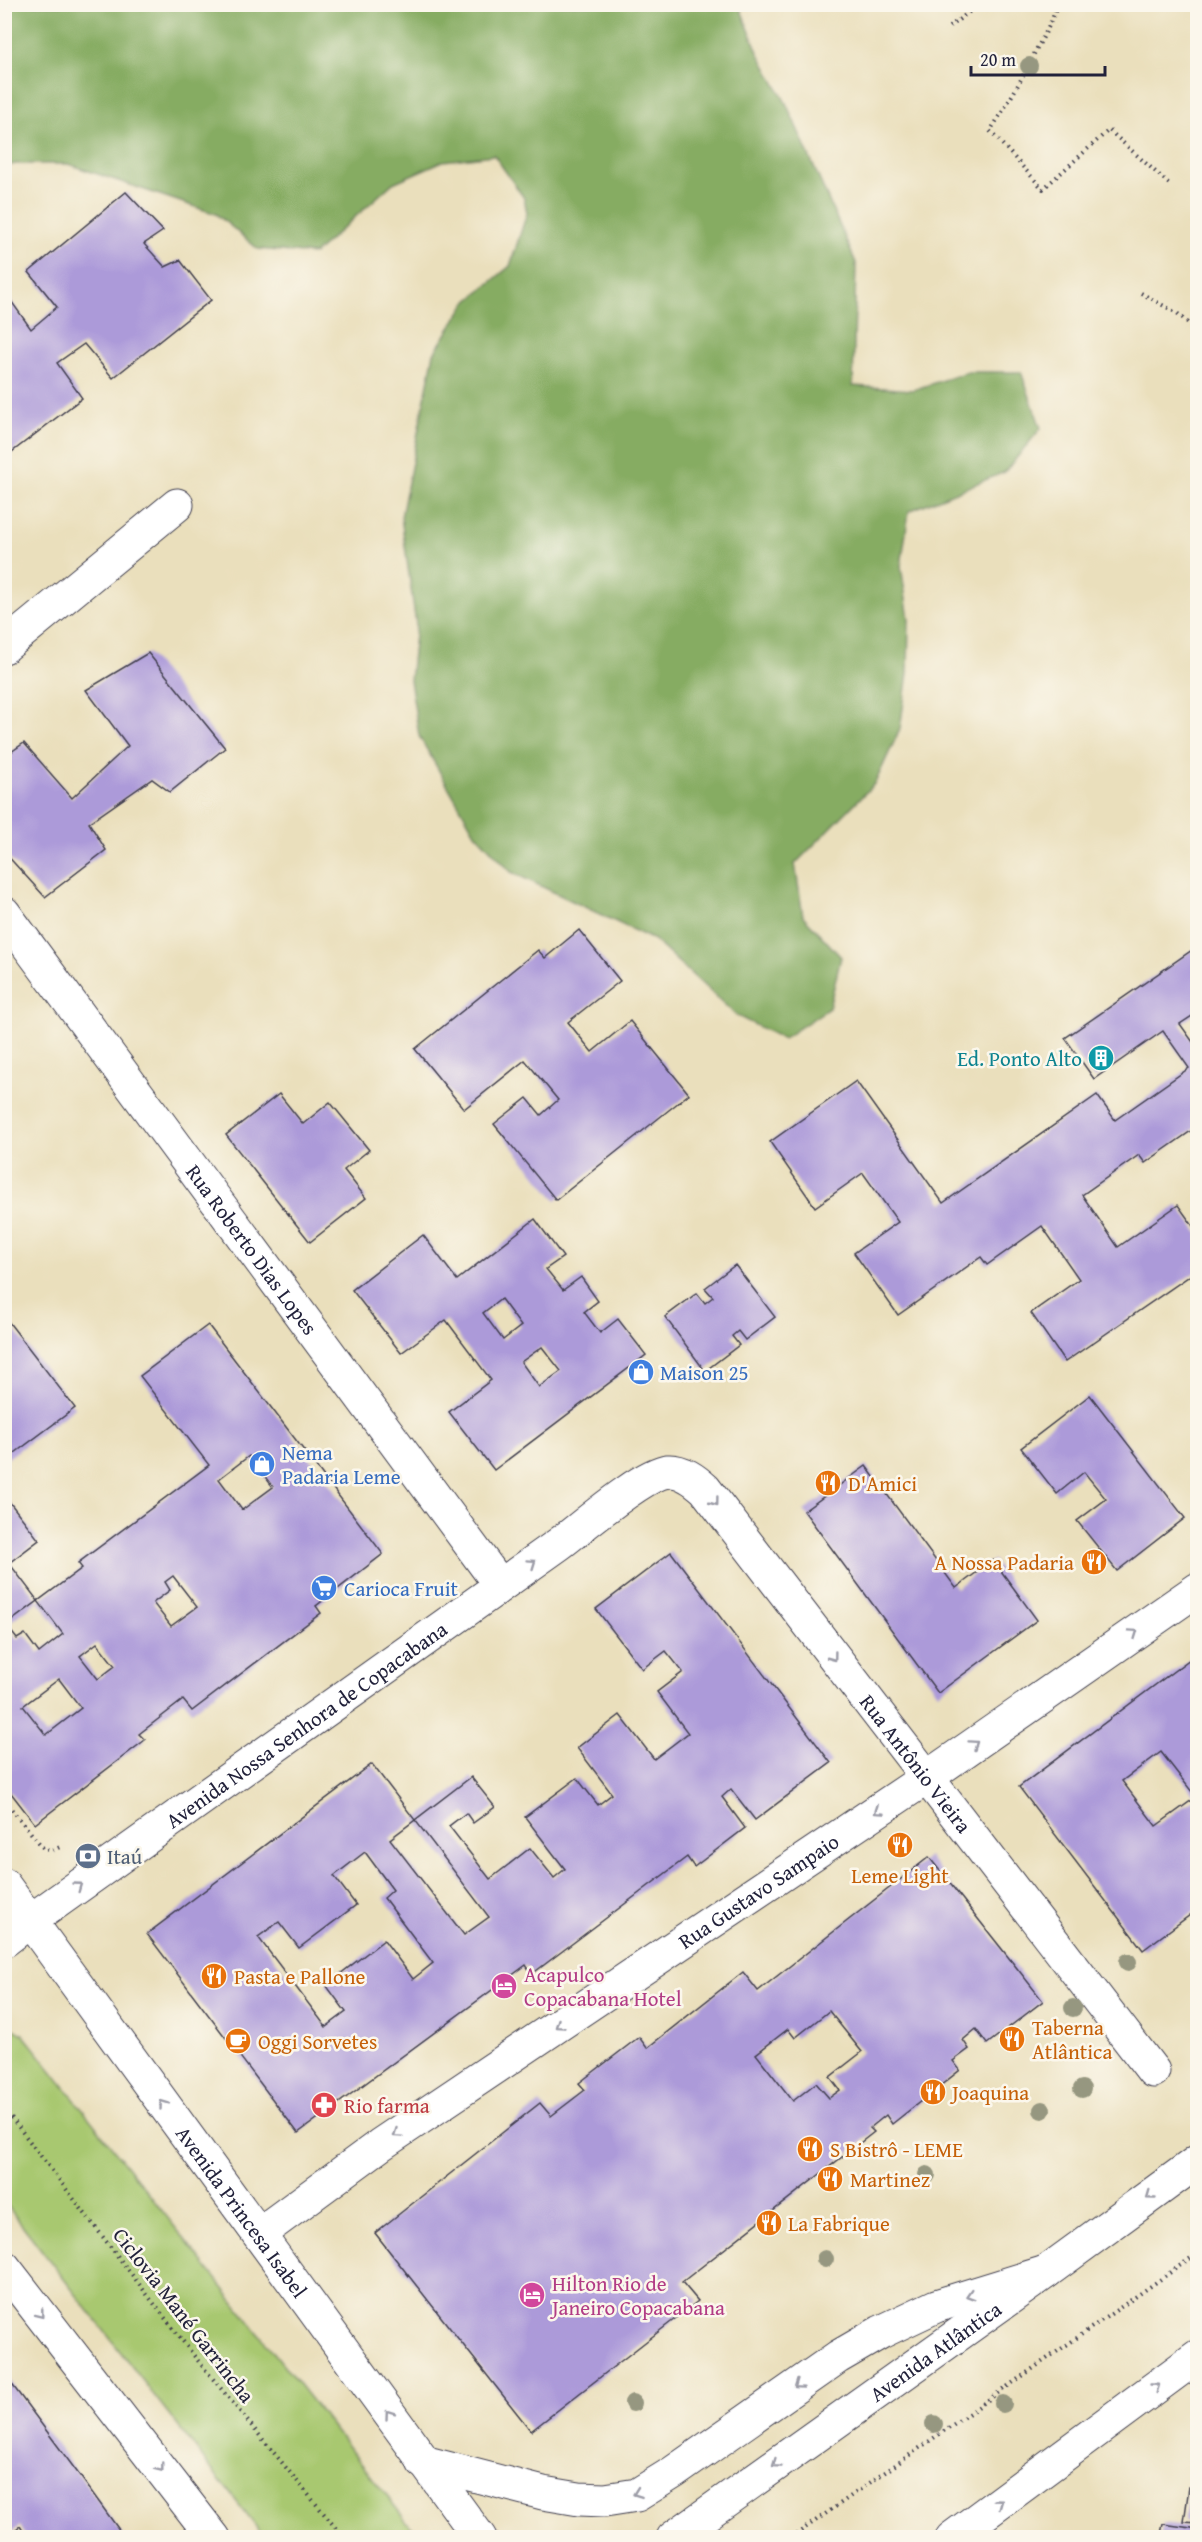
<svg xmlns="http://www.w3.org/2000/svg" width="1202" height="2542" font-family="'Gentium Book Plus',serif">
	<rect width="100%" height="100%" fill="#fbf7ec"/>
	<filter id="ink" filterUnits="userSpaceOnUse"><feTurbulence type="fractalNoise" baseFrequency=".0167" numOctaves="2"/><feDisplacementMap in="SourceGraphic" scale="12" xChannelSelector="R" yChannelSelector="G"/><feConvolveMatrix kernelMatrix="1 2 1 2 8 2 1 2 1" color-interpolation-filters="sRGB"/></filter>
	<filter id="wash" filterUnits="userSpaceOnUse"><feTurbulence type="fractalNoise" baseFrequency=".008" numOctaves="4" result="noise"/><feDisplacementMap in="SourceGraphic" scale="24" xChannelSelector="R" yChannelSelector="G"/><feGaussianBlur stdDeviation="1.35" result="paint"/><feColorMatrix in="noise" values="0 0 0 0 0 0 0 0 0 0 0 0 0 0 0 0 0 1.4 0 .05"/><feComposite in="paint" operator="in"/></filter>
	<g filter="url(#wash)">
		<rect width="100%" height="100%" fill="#eadfbc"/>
		<polygon fill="#a8c870" stroke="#657556" stroke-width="1.5" points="5,2024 23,2034 419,2537 264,2537 5,2203"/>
		<polygon fill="#86ac62" stroke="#54674e" stroke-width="1.5" points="4,5 739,5 758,52 786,103 856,263 853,386 913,390 967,372 1021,372 1041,428 1005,472 909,511 901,566 909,619 908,673 900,729 875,783 795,864 803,916 841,957 829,1008 783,1039 737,1016 654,940 511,872 475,833 419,736 410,680 416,625 401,517 434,353 466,303 510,266 527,213 524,198 494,155 443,161 393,183 314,254 258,249 216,214 68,164 16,164 5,166"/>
		<g id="blocks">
			<g fill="#ac9ad9" fill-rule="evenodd">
				<polygon points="126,192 163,231 144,244 165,267 180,260 211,300 113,378 84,344 57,363 82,398 4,458 4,291 31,329 57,307 29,272"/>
				<polygon points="148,653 225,748 170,792 152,779 89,823 106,850 45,897 4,852 4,757 24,743 72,798 128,746 86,690"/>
				<polygon points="579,930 620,981 568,1022 592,1052 630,1021 689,1094 556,1200 494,1124 527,1098 541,1115 558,1100 525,1060 464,1109 415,1049 538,950 545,958"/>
				<polygon points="1198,946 1198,1012 1180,1024 1198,1049 1198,1126 1145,1163 1139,1155 1082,1195 1118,1247 1178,1205 1198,1233 1198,1270 1065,1362 1031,1313 1079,1279 1042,1226 987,1265 981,1257 898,1315 854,1253 898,1222 863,1173 815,1207 770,1142 856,1081 943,1203 1097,1095 1115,1120 1189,1068 1163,1031 1094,1079 1065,1038"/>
				<polygon points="279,1094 303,1124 330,1102 369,1150 344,1170 366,1198 310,1242 226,1135"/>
				<path d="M535,1219L563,1257L546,1269L563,1290L581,1277L598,1301L584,1312L600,1333L618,1319L646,1355L494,1470L449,1412L491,1380L446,1320L401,1353L352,1290L423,1235L457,1280ZM501,1299L521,1326L503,1340L483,1313ZM542,1347L561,1371L539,1387L521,1362Z"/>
				<polygon points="735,1265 775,1317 745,1340 738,1331 732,1336 739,1345 705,1371 665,1317 697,1293 705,1303 713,1297 705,1288"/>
				<polygon points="4,1316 75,1408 4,1461"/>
				<path d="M208,1325L383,1554L316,1606L321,1613L192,1711L183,1700L139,1734L145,1740L35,1824L4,1784V1495L39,1540L9,1563L38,1601L6,1625L17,1639L25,1634L39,1653L63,1634L38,1601L82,1568L78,1563L209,1465L140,1376ZM249,1456L273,1487L242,1510L219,1479ZM173,1576L197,1607L171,1626L153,1603L170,1590L165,1582ZM97,1643L115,1666L98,1679L80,1656ZM59,1679L81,1708L46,1735L23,1706Z"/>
				<polygon points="1090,1395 1185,1518 1117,1571 1077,1521 1106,1499 1084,1472 1057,1494 1021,1448"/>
				<polygon points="866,1466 956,1588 993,1560 1037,1620 938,1693 804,1511"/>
				<path d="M671,1552L831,1763L755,1820L731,1789L722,1797L745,1828L694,1867L687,1857L532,1974L526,1965L298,2133L147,1934L372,1764L415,1820L390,1839L464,1935L489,1917L415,1820L471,1777L495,1807L473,1823L466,1813L449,1826L490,1879L530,1848L554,1878L565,1869L525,1817L577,1778L598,1805L612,1794L577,1748L620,1715L654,1759L688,1733L657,1692L683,1672L666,1651L642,1669L596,1609ZM365,1852L393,1890L384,1898L433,1963L413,1979L384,1940L326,1985L346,2012L326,2027L258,1937L279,1922L299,1948L356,1905L334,1876Z"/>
				<path d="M1198,1653V1909L1143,1950L1019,1787ZM1161,1752L1196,1797L1156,1826L1122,1781Z"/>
				<path d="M929,1857L1043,2001L987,2044L976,2029L963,2040L969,2049L953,2061L960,2070L892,2124L886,2115L870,2128L874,2132L682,2282L698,2301L531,2431L375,2233L540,2103L551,2116L585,2090L579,2083L639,2037L647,2048L743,1972L758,1991ZM829,2011L862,2052L830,2077L840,2090L829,2098L816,2083L793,2101L756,2054L788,2029L795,2038Z"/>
				<polygon points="5,2375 83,2480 125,2538 27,2538 20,2526 5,2538"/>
				<polygon points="1189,2487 1198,2488 1198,2523 1184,2522"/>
				<polygon points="1163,2524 1198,2529 1198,2538 1160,2538"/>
			</g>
		</g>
	</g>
	<g filter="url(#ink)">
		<use href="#blocks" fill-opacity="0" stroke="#403e4e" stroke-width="1.5"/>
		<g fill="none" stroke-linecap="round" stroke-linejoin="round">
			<defs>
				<g id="minor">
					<polyline points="4,647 177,505"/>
					<path id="s1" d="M4,913L500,1585"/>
					<path id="s2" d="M30,1921L559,1544C582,1527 642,1474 668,1471C682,1470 695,1480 705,1489L1153,2071"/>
					<path id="s3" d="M259,2234L380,2145L926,1778L1198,1589"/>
					<path id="s4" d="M673,2538L1046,2272L1198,2161"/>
					<polyline points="952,2538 1198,2356"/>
				</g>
				<polyline id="major" points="4,1941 30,1921"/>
				<g id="highway">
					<path id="s5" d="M4,1885L480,2538"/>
					<polyline points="4,2267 214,2538"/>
					<polyline points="423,2462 543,2493 579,2499 605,2500 637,2495 674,2472 838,2357 881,2332 936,2306 1046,2272"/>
				</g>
			</defs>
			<use href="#minor" stroke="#403e4e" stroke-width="35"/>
			<use href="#major" stroke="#403e4e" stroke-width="35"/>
			<use href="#highway" stroke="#403e4e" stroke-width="35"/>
			<g stroke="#403e4e" stroke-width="4" stroke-dasharray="1.5 4.5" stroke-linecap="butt">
				<path d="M1057,4C1053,20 1045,34 1037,48C1023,77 1008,104 990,131L1043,189L1109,130L1169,184"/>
				<polyline points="949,27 980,4"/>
				<polyline points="1141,293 1177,313 1198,332"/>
				<polyline points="4,1800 44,1849 51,1851 60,1847"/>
				<polyline points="4,2108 195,2357 344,2538"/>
				<polyline points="791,2538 1198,2253"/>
			</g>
			<use href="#minor" stroke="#fff" stroke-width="33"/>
			<use href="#major" stroke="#fff" stroke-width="33"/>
			<use href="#highway" stroke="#fff" stroke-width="33"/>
		</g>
		<g fill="#969780">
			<circle cx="1029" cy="66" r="9"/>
			<circle cx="1128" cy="1962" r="9"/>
			<circle cx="1073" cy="2008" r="9"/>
			<circle cx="1082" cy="2089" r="9"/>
			<circle cx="1042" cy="2110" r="9"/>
			<circle cx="927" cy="2175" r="9"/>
			<circle cx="825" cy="2259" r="9"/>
			<circle cx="633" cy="2403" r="9"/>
			<circle cx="1003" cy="2404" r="9"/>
			<circle cx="934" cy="2424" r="9"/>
		</g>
		<defs><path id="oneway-chevron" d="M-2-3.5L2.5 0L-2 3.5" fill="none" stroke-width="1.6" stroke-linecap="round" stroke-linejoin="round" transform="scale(1.5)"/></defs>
		<g stroke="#9c9ca7">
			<use href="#oneway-chevron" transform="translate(715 1502) rotate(53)"/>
			<use href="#oneway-chevron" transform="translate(532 1563) rotate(-35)"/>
			<use href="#oneway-chevron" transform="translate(1134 1633) rotate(-35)"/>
			<use href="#oneway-chevron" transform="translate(833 1657) rotate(53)"/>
			<use href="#oneway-chevron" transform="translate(974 1744) rotate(-35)"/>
			<use href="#oneway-chevron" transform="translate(878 1811) rotate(146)"/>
			<use href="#oneway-chevron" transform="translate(78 1886) rotate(-36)"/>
			<use href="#oneway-chevron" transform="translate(559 2025) rotate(146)"/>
			<use href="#oneway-chevron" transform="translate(163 2104) rotate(-126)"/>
			<use href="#oneway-chevron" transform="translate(397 2134) rotate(146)"/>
			<use href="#oneway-chevron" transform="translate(1150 2196) rotate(144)"/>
			<use href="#oneway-chevron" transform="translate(970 2295) rotate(163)"/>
			<use href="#oneway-chevron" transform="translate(40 2314) rotate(52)"/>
			<use href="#oneway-chevron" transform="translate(798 2385) rotate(145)"/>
			<use href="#oneway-chevron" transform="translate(1156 2387) rotate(-36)"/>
			<use href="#oneway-chevron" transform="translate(389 2414) rotate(-126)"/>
			<use href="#oneway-chevron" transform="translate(776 2464) rotate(145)"/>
			<use href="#oneway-chevron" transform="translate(160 2468) rotate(52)"/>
			<use href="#oneway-chevron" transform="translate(637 2493) rotate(160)"/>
			<use href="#oneway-chevron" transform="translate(999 2503) rotate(-36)"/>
		</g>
	</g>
	<defs>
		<symbol id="building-disc" viewBox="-11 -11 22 22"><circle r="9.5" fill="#0f9aa8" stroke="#fbf7ec"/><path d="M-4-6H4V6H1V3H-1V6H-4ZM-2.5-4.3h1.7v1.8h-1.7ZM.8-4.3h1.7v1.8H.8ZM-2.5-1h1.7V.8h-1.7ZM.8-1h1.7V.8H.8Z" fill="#fff"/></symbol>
		<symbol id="shop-disc" viewBox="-11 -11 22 22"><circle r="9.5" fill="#3f7fe0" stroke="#fbf7ec"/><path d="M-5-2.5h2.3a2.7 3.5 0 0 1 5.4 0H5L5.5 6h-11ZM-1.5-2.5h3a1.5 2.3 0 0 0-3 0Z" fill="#fff"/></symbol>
		<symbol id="restaurant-disc" viewBox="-11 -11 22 22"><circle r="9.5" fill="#e8710a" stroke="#fbf7ec"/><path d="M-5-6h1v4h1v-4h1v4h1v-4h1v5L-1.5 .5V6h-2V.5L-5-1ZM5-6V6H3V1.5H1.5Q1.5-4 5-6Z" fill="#fff"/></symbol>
		<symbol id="supermarket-disc" viewBox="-11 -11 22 22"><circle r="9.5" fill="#3f7fe0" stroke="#fbf7ec"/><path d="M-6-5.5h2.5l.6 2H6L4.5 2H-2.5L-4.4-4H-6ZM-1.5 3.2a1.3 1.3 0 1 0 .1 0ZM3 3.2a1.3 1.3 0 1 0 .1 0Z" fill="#fff"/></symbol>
		<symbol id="bank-disc" viewBox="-11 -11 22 22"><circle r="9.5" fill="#5c6f8a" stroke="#fbf7ec"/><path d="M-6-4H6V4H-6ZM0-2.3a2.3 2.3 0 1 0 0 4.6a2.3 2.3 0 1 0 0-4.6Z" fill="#fff"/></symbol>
		<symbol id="hotel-disc" viewBox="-11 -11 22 22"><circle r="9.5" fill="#d1479c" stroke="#fbf7ec"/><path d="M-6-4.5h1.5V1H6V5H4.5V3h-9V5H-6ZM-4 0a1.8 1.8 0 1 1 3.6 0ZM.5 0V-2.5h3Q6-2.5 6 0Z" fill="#fff"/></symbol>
		<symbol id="cafe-disc" viewBox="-11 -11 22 22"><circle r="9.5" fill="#e8710a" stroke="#fbf7ec"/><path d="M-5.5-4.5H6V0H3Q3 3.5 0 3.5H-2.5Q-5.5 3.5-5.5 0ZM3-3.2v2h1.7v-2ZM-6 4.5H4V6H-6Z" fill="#fff"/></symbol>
		<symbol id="pharmacy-disc" viewBox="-11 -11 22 22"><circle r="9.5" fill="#e0444e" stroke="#fbf7ec"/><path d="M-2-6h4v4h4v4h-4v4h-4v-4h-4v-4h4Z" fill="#fff"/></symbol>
	</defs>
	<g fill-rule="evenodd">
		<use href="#building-disc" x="1086" y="1043" width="30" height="30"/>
		<use href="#shop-disc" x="626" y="1357" width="30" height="30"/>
		<use href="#shop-disc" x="247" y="1449" width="30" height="30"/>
		<use href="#restaurant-disc" x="813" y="1468" width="30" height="30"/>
		<use href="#restaurant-disc" x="1079" y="1547" width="30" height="30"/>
		<use href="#supermarket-disc" x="309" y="1573" width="30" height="30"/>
		<use href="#restaurant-disc" x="885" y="1830" width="30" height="30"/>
		<use href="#bank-disc" x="73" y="1841" width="30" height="30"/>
		<use href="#restaurant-disc" x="199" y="1961" width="30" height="30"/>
		<use href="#hotel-disc" x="489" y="1971" width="30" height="30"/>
		<use href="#restaurant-disc" x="997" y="2024" width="30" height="30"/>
		<use href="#cafe-disc" x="223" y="2026" width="30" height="30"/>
		<use href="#restaurant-disc" x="918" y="2077" width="30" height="30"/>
		<use href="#pharmacy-disc" x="309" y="2090" width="30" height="30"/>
		<use href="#restaurant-disc" x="795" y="2134" width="30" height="30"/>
		<use href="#restaurant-disc" x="815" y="2164" width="30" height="30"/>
		<use href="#restaurant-disc" x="754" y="2208" width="30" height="30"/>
		<use href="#hotel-disc" x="517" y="2280" width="30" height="30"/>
	</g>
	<g text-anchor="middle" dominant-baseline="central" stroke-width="5" stroke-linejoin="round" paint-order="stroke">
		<g font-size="21" fill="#0d838f" stroke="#fbf7ec" text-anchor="end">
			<text x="1082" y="1058">Ed. Ponto Alto</text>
		</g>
		<g font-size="21" fill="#22223b" stroke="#fbf7ec">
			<text stroke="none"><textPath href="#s1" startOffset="418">Rua Roberto Dias Lopes</textPath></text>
			<text stroke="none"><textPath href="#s2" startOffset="339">Avenida Nossa Senhora de Copacabana</textPath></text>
			<text stroke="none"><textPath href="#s2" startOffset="1170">Rua Antônio Vieira</textPath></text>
			<text stroke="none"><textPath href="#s3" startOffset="606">Rua Gustavo Sampaio</textPath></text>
			<text stroke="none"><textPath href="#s5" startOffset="404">Avenida Princesa Isabel</textPath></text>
			<text transform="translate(184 2315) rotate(52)">Ciclovia Mané Garrincha</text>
			<text stroke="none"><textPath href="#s4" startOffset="322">Avenida Atlântica</textPath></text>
		</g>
		<g font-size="21" fill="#366cbe" stroke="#fbf7ec" text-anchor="start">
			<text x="660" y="1372">Maison 25</text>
			<text x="282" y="1452">Nema<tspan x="282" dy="24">Padaria Leme</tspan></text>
			<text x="344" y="1588">Carioca Fruit</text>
		</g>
		<g font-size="21" fill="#c56008" stroke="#fbf7ec" text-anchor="start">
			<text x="848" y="1483">D'Amici</text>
			<text x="1074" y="1562" text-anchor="end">A Nossa Padaria</text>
			<text x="900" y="1875" text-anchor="middle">Leme Light</text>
			<text x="234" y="1976">Pasta e Pallone</text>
			<text x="1032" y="2027">Taberna<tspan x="1032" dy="24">Atlântica</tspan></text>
			<text x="258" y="2041">Oggi Sorvetes</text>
			<text x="952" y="2092">Joaquina</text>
			<text x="830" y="2149">S Bistrô - LEME</text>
			<text x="850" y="2179">Martinez</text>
			<text x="788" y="2223">La Fabrique</text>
		</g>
		<g font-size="21" fill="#4e5e75" stroke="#fbf7ec" text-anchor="start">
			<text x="107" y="1856">Itaú</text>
		</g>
		<g font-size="21" fill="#b23c85" stroke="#fbf7ec" text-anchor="start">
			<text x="524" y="1974">Acapulco<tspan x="524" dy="24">Copacabana Hotel</tspan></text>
			<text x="552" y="2283">Hilton Rio de<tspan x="552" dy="24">Janeiro Copacabana</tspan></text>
		</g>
		<g font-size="21" fill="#be3a42" stroke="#fbf7ec" text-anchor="start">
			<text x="344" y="2105">Rio farma</text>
		</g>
	</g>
	<rect width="1202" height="2542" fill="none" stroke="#fbf7ec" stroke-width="24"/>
	<path d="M971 66v9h134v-9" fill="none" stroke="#22223b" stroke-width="3"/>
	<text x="980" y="66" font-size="18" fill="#22223b" stroke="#fbf7ec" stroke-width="4.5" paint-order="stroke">20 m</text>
</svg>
